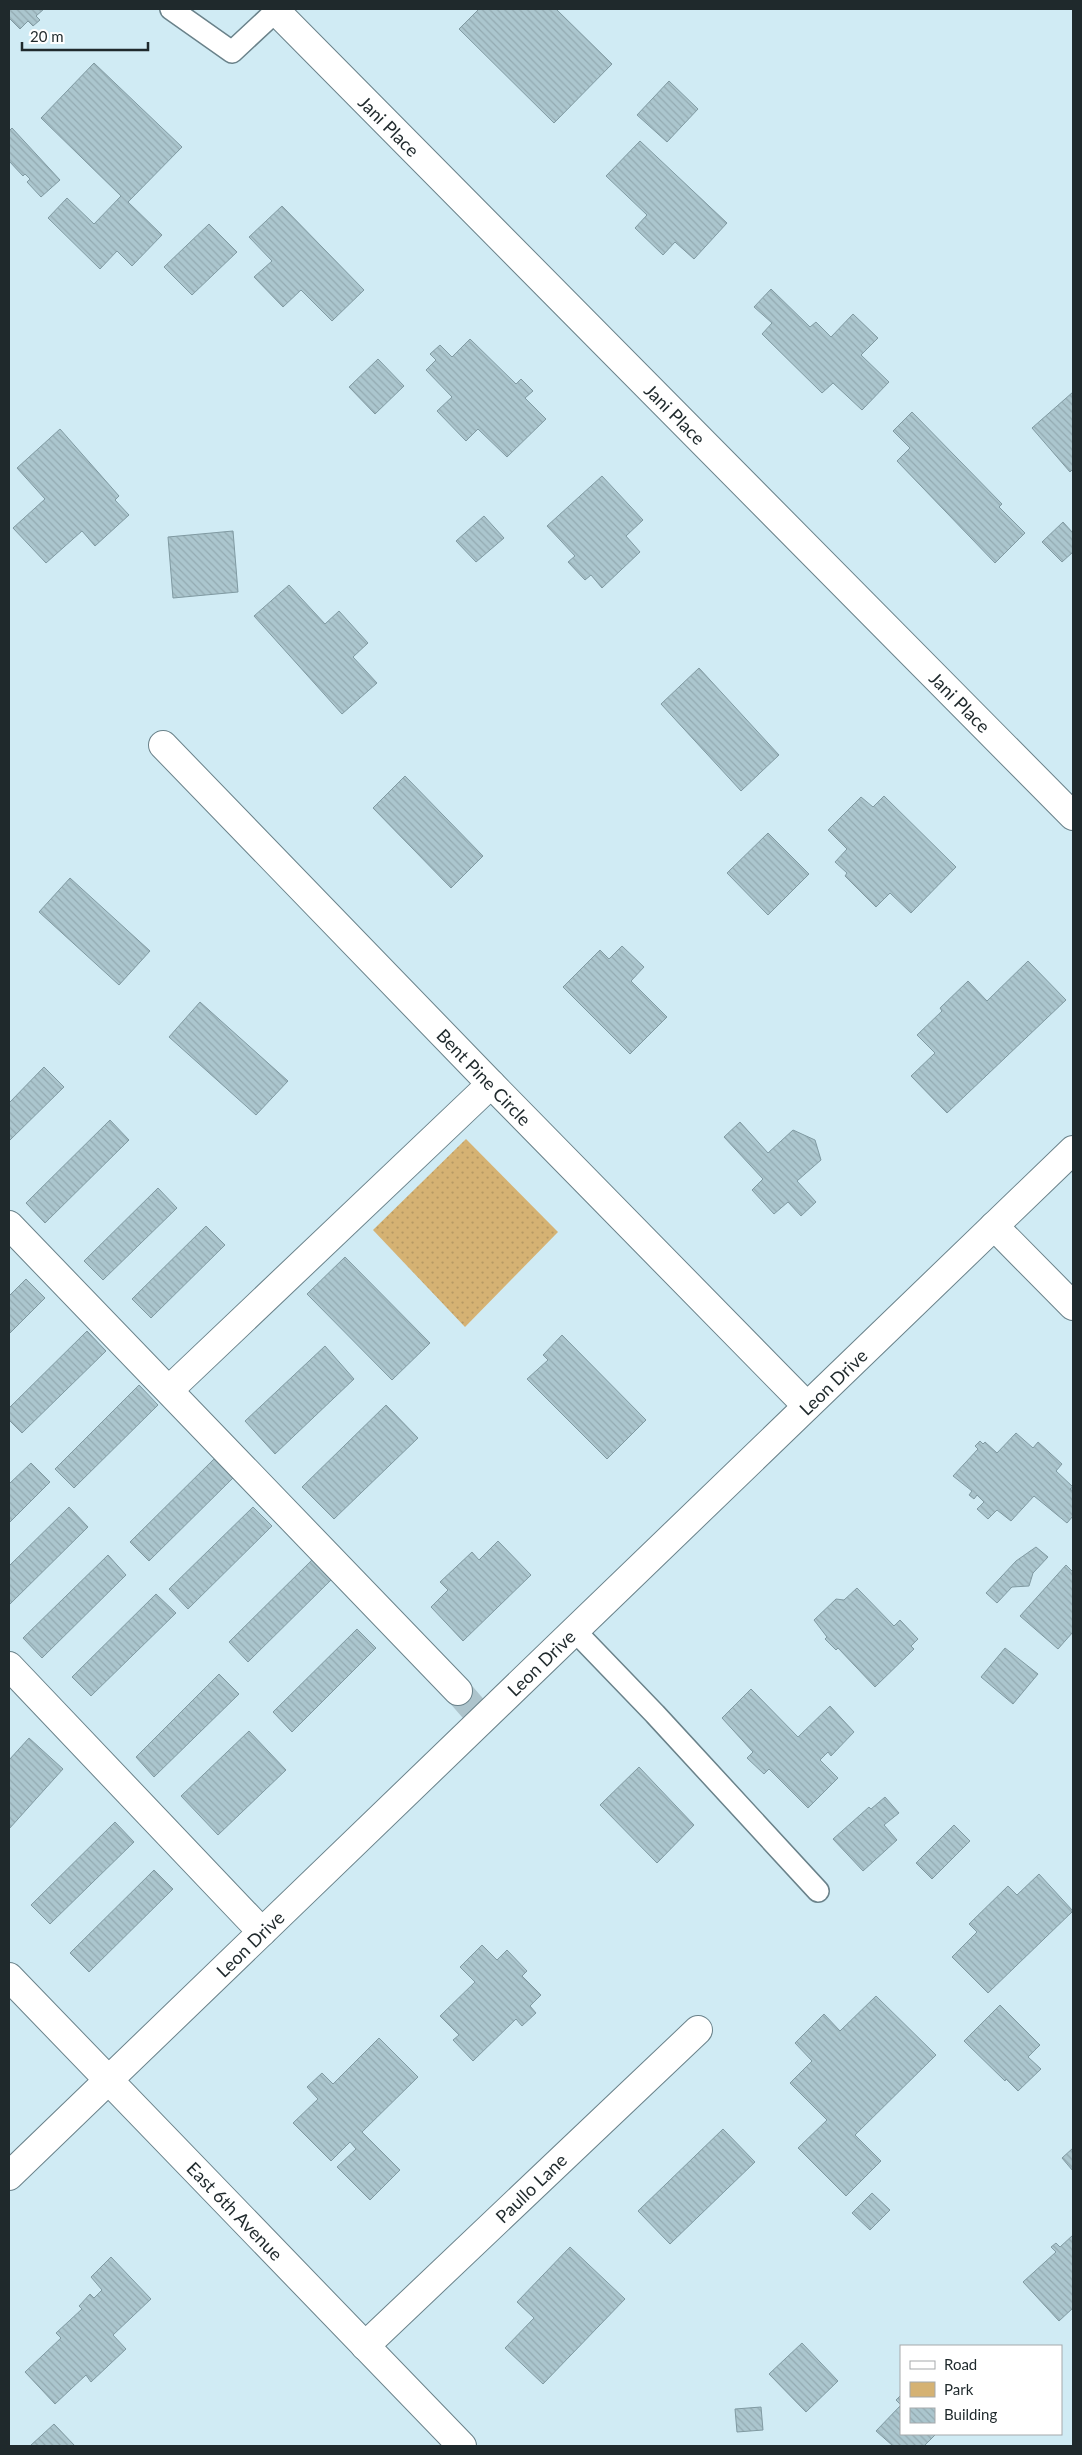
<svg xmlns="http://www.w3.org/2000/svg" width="1082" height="2455" font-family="Lato,sans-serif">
	<defs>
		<pattern id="green-dots" width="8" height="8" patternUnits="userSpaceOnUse" patternTransform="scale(1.25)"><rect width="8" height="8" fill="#d5b273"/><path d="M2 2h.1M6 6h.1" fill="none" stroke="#b69964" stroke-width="1.8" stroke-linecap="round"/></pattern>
		<pattern id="building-back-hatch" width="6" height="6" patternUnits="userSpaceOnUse" patternTransform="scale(1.25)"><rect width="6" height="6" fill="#abc6ce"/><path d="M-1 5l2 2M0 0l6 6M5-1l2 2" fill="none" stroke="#93aab1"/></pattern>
	</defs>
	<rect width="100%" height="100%" fill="#d0ebf4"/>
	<polygon fill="url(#green-dots)" points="466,1139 558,1232 465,1327 373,1230"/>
	<g fill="url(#building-back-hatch)" stroke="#809aa2">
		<polygon points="9,9 44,9 36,16 40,20 33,26 28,21 20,29 9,18"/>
		<polygon points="479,9 556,9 612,64 554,123 459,29"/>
		<polygon points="94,63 182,147 128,202 162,235 132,266 117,251 100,269 48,218 67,198 94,224 121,196 41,118"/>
		<polygon points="669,81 698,109 667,142 637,115"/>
		<polygon points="12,128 60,180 41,197 27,182 30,179 25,174 23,176 9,161 9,131"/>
		<polygon points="640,141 727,223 694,259 675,242 663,255 635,228 647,215 606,176"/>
		<polygon points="282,206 364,290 332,321 301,290 283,307 254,277 272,261 249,237"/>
		<polygon points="209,224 237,252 192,295 164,267"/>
		<polygon points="771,289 810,327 816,322 831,337 853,314 878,338 861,355 889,382 862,410 833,383 822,393 762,334 772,323 754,307"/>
		<polygon points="470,339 516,384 521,379 533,391 525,398 546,419 507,457 478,429 466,441 437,411 452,397 426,370 436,360 430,354 440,345 452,357"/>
		<polygon points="378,359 404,386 375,414 349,387"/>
		<polygon points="1073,392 1073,469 1070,472 1032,428"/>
		<polygon points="912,412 1002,504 999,507 1025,533 995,563 897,461 910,448 893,431"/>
		<polygon points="60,429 119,496 115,500 129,515 95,546 82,531 46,563 13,528 45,499 17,468"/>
		<polygon points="602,476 643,520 626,536 640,552 602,588 591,575 585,580 568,562 575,556 547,526"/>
		<polygon points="484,516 504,538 476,562 456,541"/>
		<polygon points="1063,522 1073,533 1073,552 1062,562 1042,542"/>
		<polygon points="233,531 238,592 173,598 168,537"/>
		<polygon points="289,585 325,624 339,611 368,643 353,657 377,683 342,714 254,616"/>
		<polygon points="699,668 779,755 741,791 661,704"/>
		<polygon points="405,776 483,856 451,888 373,808"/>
		<polygon points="884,796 956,867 911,913 890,893 876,907 845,876 847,873 835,862 847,849 828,830 861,797 873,807"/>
		<polygon points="768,833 809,874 768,915 727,873"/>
		<polygon points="70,878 150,951 119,985 39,912"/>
		<polygon points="622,946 644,967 631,981 667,1017 630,1054 563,987 600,950 609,959"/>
		<polygon points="1028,961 1066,1000 947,1113 911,1076 935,1053 917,1035 942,1011 940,1008 968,981 987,1001"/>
		<polygon points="200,1002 288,1081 256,1115 169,1037"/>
		<polygon points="44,1067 64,1087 9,1141 9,1103"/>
		<polygon points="110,1120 129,1140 45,1223 26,1203"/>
		<polygon points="740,1122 768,1153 793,1130 815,1140 821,1160 797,1181 816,1202 801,1216 788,1202 774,1214 752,1190 763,1179 724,1137"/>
		<polygon points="158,1188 177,1208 103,1280 84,1261"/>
		<polygon points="206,1226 225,1245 151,1318 132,1299"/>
		<polygon points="345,1257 430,1343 392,1380 307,1294"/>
		<polygon points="26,1279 45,1298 9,1334 9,1296"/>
		<polygon points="87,1331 106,1351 22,1433 9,1420 9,1408"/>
		<polygon points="562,1335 646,1420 607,1459 527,1379 548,1360 543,1355"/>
		<polygon points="325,1346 354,1379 275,1454 245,1421"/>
		<polygon points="139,1385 158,1405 74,1488 55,1469"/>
		<polygon points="386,1405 418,1438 334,1519 302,1487"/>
		<polygon points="1016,1433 1033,1448 1038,1442 1062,1464 1056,1471 1073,1487 1070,1489 1073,1491 1073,1516 1067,1523 1034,1496 1011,1521 997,1510 988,1519 977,1509 984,1502 977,1495 974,1499 969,1495 972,1491 953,1476 978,1449 975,1446 980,1441 983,1444 985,1442 997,1453"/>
		<polygon points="214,1459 233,1478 149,1561 130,1542"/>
		<polygon points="31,1463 50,1482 9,1523 9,1484"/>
		<polygon points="69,1507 88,1527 9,1605 9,1566"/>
		<polygon points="253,1507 272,1526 188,1609 169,1589"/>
		<polygon points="498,1541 531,1575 463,1641 431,1607 448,1590 440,1582 472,1552 479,1560"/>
		<polygon points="1036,1547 1048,1557 1033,1573 1029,1586 1012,1587 997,1603 986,1593 1016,1561"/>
		<polygon points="108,1555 126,1575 42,1658 23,1638"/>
		<polygon points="313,1559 332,1579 248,1662 229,1642"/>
		<polygon points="1066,1565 1073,1572 1073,1632 1058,1649 1020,1616"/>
		<polygon points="857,1588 894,1626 900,1620 918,1639 911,1646 914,1649 875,1687 838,1648 836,1650 825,1639 827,1637 814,1620 836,1599 844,1600"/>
		<polygon points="156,1594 176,1613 91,1696 72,1677"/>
		<polygon points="357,1629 376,1648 292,1732 273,1712"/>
		<polygon points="1005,1648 1038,1674 1013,1704 981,1677"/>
		<polygon points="219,1674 239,1694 154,1777 136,1757"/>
		<polygon points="751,1689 798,1737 830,1706 854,1732 831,1756 828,1752 820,1760 838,1778 808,1808 769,1769 764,1774 747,1758 753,1752 722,1718"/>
		<polygon points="249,1731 286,1770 218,1835 181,1796"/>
		<polygon points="29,1738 63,1769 9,1829 9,1760"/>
		<polygon points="639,1767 694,1825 657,1863 600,1805"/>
		<polygon points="885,1797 899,1813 884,1825 897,1840 863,1871 833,1839 869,1807 871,1809"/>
		<polygon points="115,1822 134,1842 50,1924 31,1905"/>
		<polygon points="954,1825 970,1841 932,1879 916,1863"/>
		<polygon points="154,1870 173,1889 89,1972 70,1953"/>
		<polygon points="1039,1874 1073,1911 988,1993 952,1957 977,1932 969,1924 1008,1886 1017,1895"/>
		<polygon points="482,1945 497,1960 507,1950 527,1971 522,1976 541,1995 530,2006 536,2013 522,2026 516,2019 473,2061 453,2040 459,2035 440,2016 475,1982 460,1967"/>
		<polygon points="876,1996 936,2055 855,2135 881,2161 846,2196 798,2148 827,2120 790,2083 812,2061 795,2043 824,2014 840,2031"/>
		<polygon points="1000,2005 1040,2045 1028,2057 1041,2069 1018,2091 1006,2079 1005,2081 964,2041"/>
		<polygon points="379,2038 418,2077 362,2132 400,2170 370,2200 337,2167 356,2149 350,2142 331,2161 293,2123 318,2099 307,2087 322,2073 333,2084"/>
		<polygon points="723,2129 755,2162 670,2244 638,2211"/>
		<polygon points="1073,2148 1073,2171 1062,2158"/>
		<polygon points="872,2193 890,2210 870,2230 852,2213"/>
		<polygon points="1073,2235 1073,2308 1059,2321 1023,2282 1056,2252 1051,2247 1056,2243 1060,2247"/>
		<polygon points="570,2247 625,2299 543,2384 505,2348 534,2318 517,2302"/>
		<polygon points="111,2257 151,2299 113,2335 126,2349 91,2382 86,2375 55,2404 25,2372 61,2338 56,2333 82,2309 79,2306 90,2294 94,2298 102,2290 91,2277"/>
		<polygon points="802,2343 838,2381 806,2412 769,2374"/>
		<polygon points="901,2395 901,2434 936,2434 924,2446 893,2446 876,2431 901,2405 896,2400"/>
		<polygon points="761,2407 763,2430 737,2432 735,2409"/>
		<polygon points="54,2424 75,2446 30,2446"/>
	</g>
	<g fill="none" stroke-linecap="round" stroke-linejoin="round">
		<polyline stroke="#adc4cc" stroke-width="28" stroke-dasharray="28 14" stroke-linecap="butt" points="458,1691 477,1713"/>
		<defs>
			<g id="service">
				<polyline points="171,9 232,52 276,11"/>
				<polyline points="575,1631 655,1714 818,1891"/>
			</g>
			<g id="minor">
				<polyline points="276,11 1073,816"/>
				<polyline points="163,745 491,1084 807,1406"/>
				<polyline points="9,1225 458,1691"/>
				<polyline points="994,1226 1073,1306"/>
				<polyline points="169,1390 491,1084"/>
				<polyline points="9,1666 262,1932"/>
				<polyline points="9,1977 462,2446"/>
				<polyline points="365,2346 698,2030"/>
			</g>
			<polyline id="tertiary" points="9,2176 1073,1150"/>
		</defs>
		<use href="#service" stroke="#6a828a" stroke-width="24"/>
		<use href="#minor" stroke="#6a828a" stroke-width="30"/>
		<use href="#tertiary" stroke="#6a828a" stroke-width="30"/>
		<use href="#service" stroke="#fff" stroke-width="21"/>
		<use href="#minor" stroke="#fff" stroke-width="28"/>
		<use href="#tertiary" stroke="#fff" stroke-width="28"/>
	</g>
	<g text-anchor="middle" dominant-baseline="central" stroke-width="4" stroke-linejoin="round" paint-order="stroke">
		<g font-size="18" fill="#1f292c" stroke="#fff">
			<text transform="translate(389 126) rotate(45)">Jani Place</text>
			<text transform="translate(675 414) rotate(45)">Jani Place</text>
			<text transform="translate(960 702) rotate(45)">Jani Place</text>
			<text transform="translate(484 1077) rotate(46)">Bent Pine Circle</text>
			<text transform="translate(833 1382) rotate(-44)">Leon Drive</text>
			<text transform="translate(541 1663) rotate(-44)">Leon Drive</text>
			<text transform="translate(250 1944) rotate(-44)">Leon Drive</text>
			<text transform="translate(531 2188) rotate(-44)">Paullo Lane</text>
			<text transform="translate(235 2211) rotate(46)">East 6th Avenue</text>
		</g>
	</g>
	<rect width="1082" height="2455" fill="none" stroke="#1f292c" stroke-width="20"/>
	<rect x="900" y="2345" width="162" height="90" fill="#ffffff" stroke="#a5a9ab"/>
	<rect x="910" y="2361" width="25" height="8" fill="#ffffff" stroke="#a5a9ab"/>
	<text x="944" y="2370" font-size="15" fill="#1f292c">Road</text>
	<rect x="910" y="2382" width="25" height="15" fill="#d5b273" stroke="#a5a9ab"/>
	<text x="944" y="2395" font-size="15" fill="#1f292c">Park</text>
	<rect x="910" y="2408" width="25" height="15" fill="url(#building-back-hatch)" stroke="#a5a9ab"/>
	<text x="944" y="2420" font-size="15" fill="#1f292c">Building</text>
	<path d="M22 42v8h126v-8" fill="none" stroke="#1f292c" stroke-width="2.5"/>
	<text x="30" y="42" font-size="15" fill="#1f292c" stroke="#ffffff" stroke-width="4" paint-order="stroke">20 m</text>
</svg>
